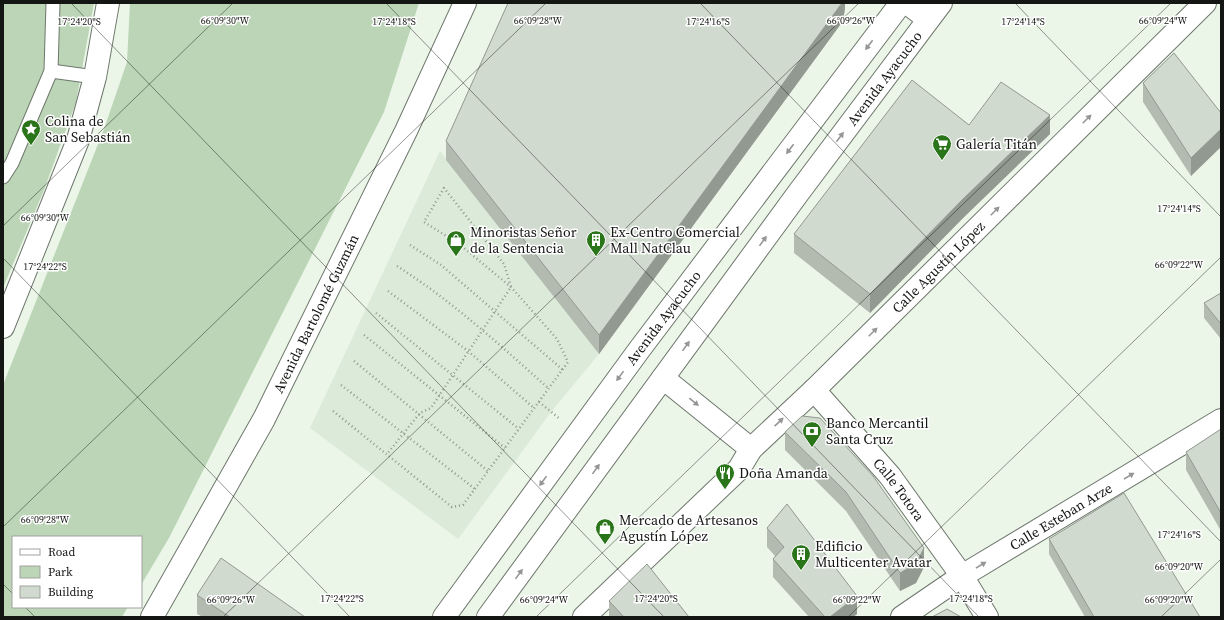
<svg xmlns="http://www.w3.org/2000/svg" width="1224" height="620" font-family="'Source Serif 4',serif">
	<rect width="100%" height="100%" fill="#ebf6e9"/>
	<polygon fill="#dcebd9" points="440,151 599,354 551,412 458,539 310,428"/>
	<g fill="#bbd5b6">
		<polygon points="3,3 94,3 76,102 44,190 3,288"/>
		<polygon points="130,3 419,3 384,112 169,538 141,585 141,537 13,537 13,607 128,607 122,617 3,617 3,385 104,129 127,62"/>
	</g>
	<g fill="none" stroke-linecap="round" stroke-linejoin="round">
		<defs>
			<g id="service">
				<polyline points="51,71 95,77"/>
				<polyline points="3,177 12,163 51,71 53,3"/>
			</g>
			<g id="minor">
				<polyline points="3,327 78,140 95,77 108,3"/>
				<polyline points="663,378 751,449"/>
				<path id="s1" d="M814,390L890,476L962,576L987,617"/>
				<path id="s2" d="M584,617L739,469L751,449L814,390L1205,3"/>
				<path id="s3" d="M902,617L962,576L1221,420"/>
			</g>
			<g id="tertiary">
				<polyline points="907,3 928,19"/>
				<path id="s4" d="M152,617L264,419L406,131L465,3"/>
			</g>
			<g id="primary">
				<path id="s5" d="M444,617L639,350L901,3"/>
				<path id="s6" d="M488,617L799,192L941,3"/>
			</g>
		</defs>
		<use href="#service" stroke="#6e776c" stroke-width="15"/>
		<use href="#minor" stroke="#6e776c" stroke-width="24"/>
		<use href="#tertiary" stroke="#6e776c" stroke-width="24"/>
		<use href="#primary" stroke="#6e776c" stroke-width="24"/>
		<g stroke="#929a90" stroke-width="2.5" stroke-dasharray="1 3" stroke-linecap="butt">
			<polyline points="410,245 441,265 563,370"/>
			<path d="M397,266C452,301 500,345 548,388"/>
			<polyline points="388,291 468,351 534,408"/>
			<polyline points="376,313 519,429"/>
			<polyline points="364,335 505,448"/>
			<polyline points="354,361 488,471"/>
			<polyline points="341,385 475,489"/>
			<polyline points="539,402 560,419"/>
			<polyline points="333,411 452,507 463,505 568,362 557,339 511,287 459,244 424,222 444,188 504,264 511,287 431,408 420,413 387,454"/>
		</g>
		<use href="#service" stroke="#fff" stroke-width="13"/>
		<use href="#minor" stroke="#fff" stroke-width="22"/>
		<use href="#tertiary" stroke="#fff" stroke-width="22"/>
		<use href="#primary" stroke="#fff" stroke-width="22"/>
	</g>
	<g fill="#b3bbb1">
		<polygon points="845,3 845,8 843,21 599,354 446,160 446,141"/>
		<polygon points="1143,83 1221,113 1191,176 1143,102"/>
		<polygon points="969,125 1050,134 963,218 870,313 794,253 794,234"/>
		<polygon points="1221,293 1221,339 1204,318 1204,303"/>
		<polygon points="1221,429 1221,531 1186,470 1186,452"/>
		<polygon points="785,432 924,567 916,583 900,591 846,511 785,450"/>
		<polygon points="767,528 857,614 853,617 809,617 773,577 773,559 775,556 767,547"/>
		<polygon points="1049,539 1200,617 1085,617 1049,554"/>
		<polygon points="197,595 305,617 203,617 197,614"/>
		<polygon points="609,601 689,617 609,617"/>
	</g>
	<g fill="#929990">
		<polygon points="842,3 845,3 845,8 843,21 599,354 599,335"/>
		<polygon points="1050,115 1050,134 963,218 870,313 870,294 963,199"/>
		<polygon points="1221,129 1221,147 1191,176 1191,158"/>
		<polygon points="924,548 924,567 916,583 900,591 900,573"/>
		<polygon points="857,596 857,614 853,617 830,617"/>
	</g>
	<g fill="#d0dace" stroke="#929990">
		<polygon points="508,3 842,3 599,335 446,141"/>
		<polygon points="1174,53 1221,113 1221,129 1191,158 1143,83"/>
		<polygon points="912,80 969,125 1001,82 1050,115 963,199 870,294 794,234"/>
		<polygon points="1221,293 1221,324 1204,303"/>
		<polygon points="802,416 820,418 873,476 924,548 916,564 900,573 846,492 785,432"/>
		<polygon points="1221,429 1221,513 1186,452"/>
		<polygon points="1124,493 1200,617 1094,617 1049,539"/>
		<polygon points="787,504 857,596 830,617 825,617 773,559 784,547 767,528"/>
		<polygon points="221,558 305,617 230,617 197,595"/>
		<polygon points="647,564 689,617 624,617 609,601"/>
		<polygon points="947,609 961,617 932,617"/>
	</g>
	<defs><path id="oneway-solid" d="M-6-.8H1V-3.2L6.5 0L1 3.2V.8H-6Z"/></defs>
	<g fill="#959694">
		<use href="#oneway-solid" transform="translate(869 45) rotate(127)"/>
		<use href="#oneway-solid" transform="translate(1087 119) rotate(-45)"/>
		<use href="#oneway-solid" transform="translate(840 137) rotate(-53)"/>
		<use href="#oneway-solid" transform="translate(790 149) rotate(127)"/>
		<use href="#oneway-solid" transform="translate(995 211) rotate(-45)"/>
		<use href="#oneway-solid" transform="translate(763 241) rotate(-54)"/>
		<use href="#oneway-solid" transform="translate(873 332) rotate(-45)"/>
		<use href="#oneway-solid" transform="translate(686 346) rotate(-54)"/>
		<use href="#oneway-solid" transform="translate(620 376) rotate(126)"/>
		<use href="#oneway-solid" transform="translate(694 402) rotate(39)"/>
		<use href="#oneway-solid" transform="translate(779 422) rotate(-43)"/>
		<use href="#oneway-solid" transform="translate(596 469) rotate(-54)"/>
		<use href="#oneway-solid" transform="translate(1129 476) rotate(-31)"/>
		<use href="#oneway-solid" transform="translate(543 481) rotate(126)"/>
		<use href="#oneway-solid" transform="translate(981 565) rotate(-31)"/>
		<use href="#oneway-solid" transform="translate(519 574) rotate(-54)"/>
	</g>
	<path fill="none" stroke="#131612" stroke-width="1" stroke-opacity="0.45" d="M71,3L664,617M386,3L979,617M700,3L1221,542M1015,3L1221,217M3,226L233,3M3,258L350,617M3,527L546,3M3,584L13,594M25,607L35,617M223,617L859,3M536,617L1171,3M848,617L1221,257M1161,617L1221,559"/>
	<defs>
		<symbol id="sight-pin" viewBox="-11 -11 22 30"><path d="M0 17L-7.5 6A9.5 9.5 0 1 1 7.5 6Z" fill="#2a751a" stroke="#fff"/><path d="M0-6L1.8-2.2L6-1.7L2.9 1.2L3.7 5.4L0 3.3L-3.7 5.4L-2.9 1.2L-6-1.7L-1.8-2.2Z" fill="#fff"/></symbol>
		<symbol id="supermarket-pin" viewBox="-11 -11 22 30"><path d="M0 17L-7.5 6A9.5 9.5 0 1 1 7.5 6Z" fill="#2a751a" stroke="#fff"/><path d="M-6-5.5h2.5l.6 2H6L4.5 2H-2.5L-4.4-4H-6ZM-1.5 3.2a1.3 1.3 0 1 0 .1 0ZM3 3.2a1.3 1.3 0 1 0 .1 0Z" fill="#fff"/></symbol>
		<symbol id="shop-pin" viewBox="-11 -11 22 30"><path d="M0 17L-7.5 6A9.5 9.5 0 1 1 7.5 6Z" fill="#2a751a" stroke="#fff"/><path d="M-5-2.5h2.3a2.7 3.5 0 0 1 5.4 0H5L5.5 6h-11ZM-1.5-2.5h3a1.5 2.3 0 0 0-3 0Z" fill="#fff"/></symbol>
		<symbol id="building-pin" viewBox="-11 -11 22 30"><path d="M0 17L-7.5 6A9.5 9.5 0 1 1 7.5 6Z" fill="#2a751a" stroke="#fff"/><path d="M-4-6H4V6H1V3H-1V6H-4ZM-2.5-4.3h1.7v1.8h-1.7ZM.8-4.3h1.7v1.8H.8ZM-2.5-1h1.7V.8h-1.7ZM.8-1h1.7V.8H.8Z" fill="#fff"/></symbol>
		<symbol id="bank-pin" viewBox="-11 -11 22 30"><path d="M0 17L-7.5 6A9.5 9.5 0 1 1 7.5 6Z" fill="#2a751a" stroke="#fff"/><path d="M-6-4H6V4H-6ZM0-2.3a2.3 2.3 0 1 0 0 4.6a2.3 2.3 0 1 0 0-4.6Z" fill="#fff"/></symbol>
		<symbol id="restaurant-pin" viewBox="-11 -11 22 30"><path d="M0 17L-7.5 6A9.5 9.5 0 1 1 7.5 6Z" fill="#2a751a" stroke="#fff"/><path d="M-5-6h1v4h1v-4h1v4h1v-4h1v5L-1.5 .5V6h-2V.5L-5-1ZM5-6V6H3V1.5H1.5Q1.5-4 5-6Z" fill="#fff"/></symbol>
	</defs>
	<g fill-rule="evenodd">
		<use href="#sight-pin" x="20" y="118" width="22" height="30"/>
		<use href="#supermarket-pin" x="931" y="133" width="22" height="30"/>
		<use href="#shop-pin" x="445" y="229" width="22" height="30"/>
		<use href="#building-pin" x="585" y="229" width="22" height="30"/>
		<use href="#bank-pin" x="801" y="420" width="22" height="30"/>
		<use href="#restaurant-pin" x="714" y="462" width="22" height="30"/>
		<use href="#shop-pin" x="594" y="517" width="22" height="30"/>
		<use href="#building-pin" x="790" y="543" width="22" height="30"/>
	</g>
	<g text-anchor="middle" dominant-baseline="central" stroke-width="3" stroke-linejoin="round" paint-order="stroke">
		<g font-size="14" fill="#131612" stroke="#fff">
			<text stroke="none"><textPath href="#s6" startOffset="669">Avenida Ayacucho</textPath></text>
			<text stroke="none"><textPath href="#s2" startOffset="499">Calle Agustín López</textPath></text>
			<text stroke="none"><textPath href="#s4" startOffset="345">Avenida Bartolomé Guzmán</textPath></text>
			<text stroke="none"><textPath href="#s5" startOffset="371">Avenida Ayacucho</textPath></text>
			<text stroke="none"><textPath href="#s1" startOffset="131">Calle Totora</textPath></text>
			<text stroke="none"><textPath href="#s3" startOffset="188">Calle Esteban Arze</textPath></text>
		</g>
		<g font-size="14" fill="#131612" stroke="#fff" text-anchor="start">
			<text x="45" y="121">Colina de<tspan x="45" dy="16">San Sebastián</tspan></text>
			<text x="956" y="144">Galería Titán</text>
			<text x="470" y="232">Minoristas Señor<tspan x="470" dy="16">de la Sentencia</tspan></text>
			<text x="610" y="232">Ex-Centro Comercial<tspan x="610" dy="16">Mall NatClau</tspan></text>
			<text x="826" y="423">Banco Mercantil<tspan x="826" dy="16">Santa Cruz</tspan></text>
			<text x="739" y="473">Doña Amanda</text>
			<text x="619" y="520">Mercado de Artesanos<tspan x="619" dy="16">Agustín López</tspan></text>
			<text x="815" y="546">Edificio<tspan x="815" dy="16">Multicenter Avatar</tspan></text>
		</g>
	</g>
	<g font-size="10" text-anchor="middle" fill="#131612" stroke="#fff" stroke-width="3" stroke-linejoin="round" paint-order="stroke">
		<text x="225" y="24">66°09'30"W</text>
		<text x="538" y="24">66°09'28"W</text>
		<text x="851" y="24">66°09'26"W</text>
		<text x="1163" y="24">66°09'24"W</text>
		<text x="79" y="25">17°24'20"S</text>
		<text x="394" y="25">17°24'18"S</text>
		<text x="708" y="25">17°24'16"S</text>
		<text x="1023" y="25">17°24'14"S</text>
		<text x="1179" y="212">17°24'14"S</text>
		<text x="45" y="221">66°09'30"W</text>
		<text x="1179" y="268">66°09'22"W</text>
		<text x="45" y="270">17°24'22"S</text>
		<text x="45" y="523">66°09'28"W</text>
		<text x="1179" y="538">17°24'16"S</text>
		<text x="1179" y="570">66°09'20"W</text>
		<text x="342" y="602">17°24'22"S</text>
		<text x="656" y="602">17°24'20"S</text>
		<text x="971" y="602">17°24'18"S</text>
		<text x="231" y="603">66°09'26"W</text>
		<text x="544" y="603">66°09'24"W</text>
		<text x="857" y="603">66°09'22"W</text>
		<text x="1169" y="603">66°09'20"W</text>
	</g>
	<rect width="1224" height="620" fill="none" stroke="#131612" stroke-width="8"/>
	<rect x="12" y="536" width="130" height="72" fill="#ffffff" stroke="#a1a2a0"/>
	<rect x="20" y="549" width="20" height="6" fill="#ffffff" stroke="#a1a2a0"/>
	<text x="48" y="556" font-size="12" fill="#131612">Road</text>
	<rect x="20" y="566" width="20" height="12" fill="#bbd5b6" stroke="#a1a2a0"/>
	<text x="48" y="576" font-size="12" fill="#131612">Park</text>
	<rect x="20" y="586" width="20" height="12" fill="#d0dace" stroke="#a1a2a0"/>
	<text x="48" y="596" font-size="12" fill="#131612">Building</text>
</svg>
